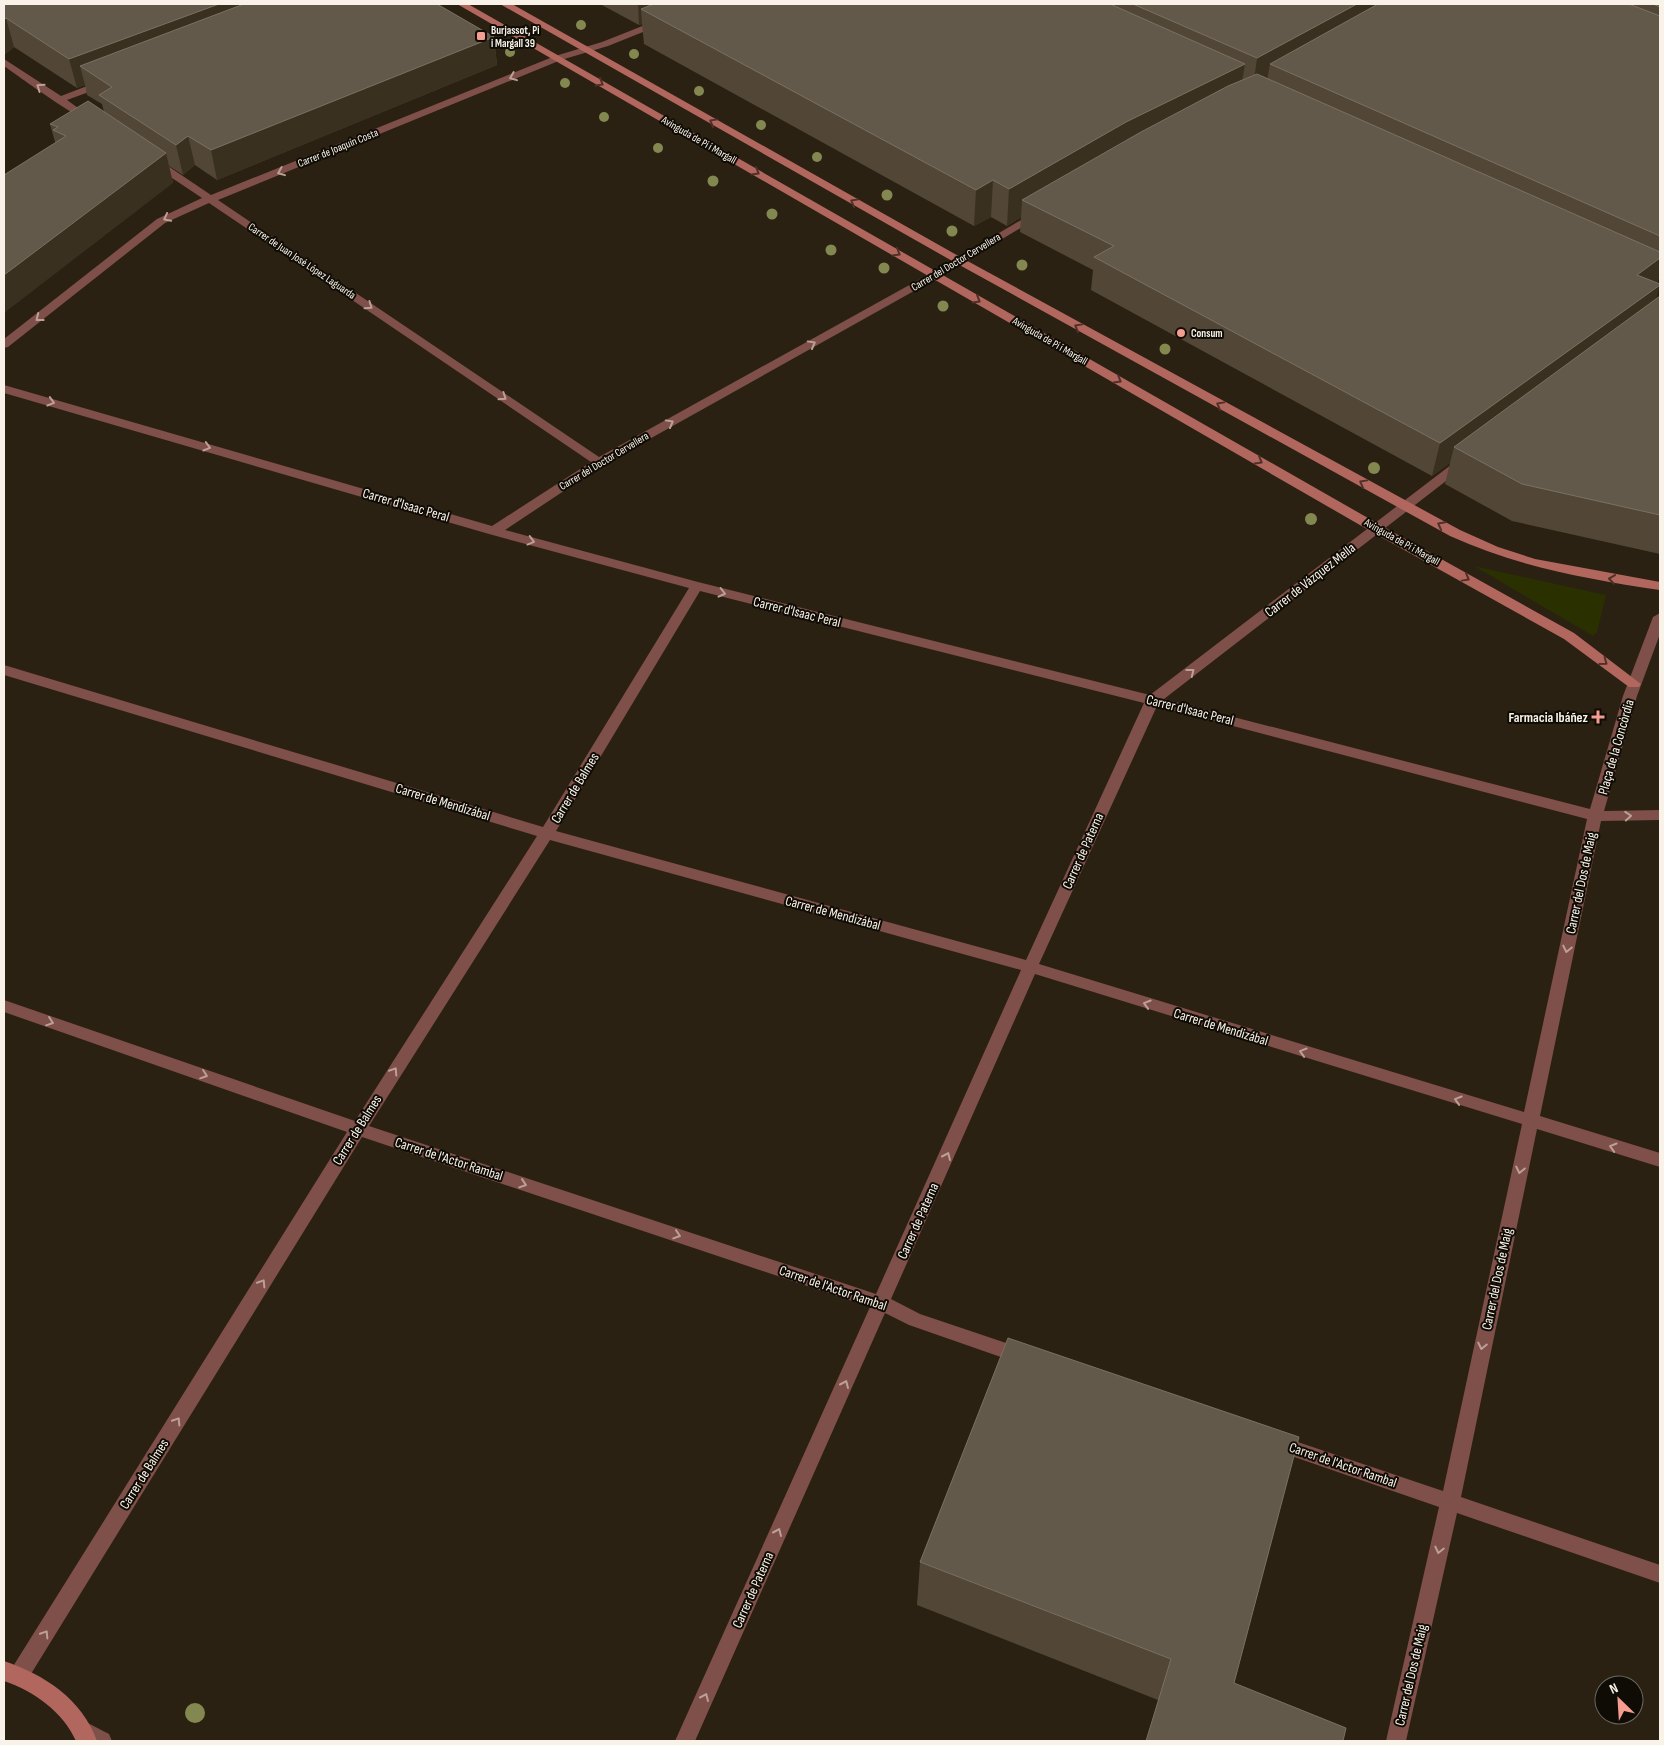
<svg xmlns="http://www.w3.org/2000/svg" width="1664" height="1745" font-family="'Sofia Sans Condensed',sans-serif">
	<rect width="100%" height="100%" fill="#2a2112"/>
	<polygon fill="#2a3000" points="1474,566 1606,595 1597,632 1593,636"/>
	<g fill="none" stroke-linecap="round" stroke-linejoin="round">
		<g fill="#7f4f49" fill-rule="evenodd">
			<path d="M660,19L665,22L663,24L608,46L561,60L218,200L599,457L931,273L1033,213L1037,212L1042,215L939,277L603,465L505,530L698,582L1150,695L1460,458H1468L1470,461L1468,464L1164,699L1590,809L1623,696L1653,617L1660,613V634L1637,696L1604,811L1660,810V820L1601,821L1540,1116L1660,1153V1167L1537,1129L1461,1497L1660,1565V1583L1457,1513L1406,1741H1386L1439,1507L1277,1451L1270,1449L1268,1443L1270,1437L1277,1435L1443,1491L1522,1124L1035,974L891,1299L920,1314L1027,1350L1030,1356L1027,1362L1021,1364L909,1325L885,1313L695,1741H675L870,1307L362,1137L26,1682L19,1685L12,1682L9,1675L12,1668L347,1132L4,1012V1000L355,1121L537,836L4,675V665L543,827L689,588L489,534L4,393V385L492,526L591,462L209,203L165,223L8,347L4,348V339L157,219L202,198L151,164V160H159L211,195L555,56L602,42ZM700,591L1144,703L1026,960L556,831ZM1157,706L1587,819L1524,1112L1039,964ZM550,840L1021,970L876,1294L369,1126Z"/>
			<path d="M4,59L61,96L100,81H108V85L67,100L96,121L95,123C85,125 17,75 4,66Z"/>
			<path d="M82,1720L109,1734L112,1741C97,1741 78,1745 72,1730L75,1723Z"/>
		</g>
		<g fill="#b2675e" fill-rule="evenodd">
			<polygon points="457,4 468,4 1382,526 1574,633 1641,684 1639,687 1629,687 1564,639 1372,532"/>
			<path d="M500,4H512L962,258L1460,530L1498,547L1535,559L1660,582V590C1587,579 1518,567 1450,536L954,262Z"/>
			<path d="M4,1661C45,1675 82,1699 97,1741H76C63,1712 34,1691 4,1681Z"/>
		</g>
	</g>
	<g fill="#838850">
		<circle cx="581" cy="25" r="5"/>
		<circle cx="510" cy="52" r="5"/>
		<circle cx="634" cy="54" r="5"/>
		<circle cx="565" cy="83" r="5"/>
		<circle cx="699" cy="91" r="5"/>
		<circle cx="604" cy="117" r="5"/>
		<circle cx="761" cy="125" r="5"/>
		<circle cx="658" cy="148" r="5"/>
		<circle cx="817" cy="157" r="5"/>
		<circle cx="713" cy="181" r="5.5"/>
		<circle cx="887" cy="195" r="5.5"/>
		<circle cx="772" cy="214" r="5.5"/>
		<circle cx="952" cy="231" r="5.5"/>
		<circle cx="831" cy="250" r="5.5"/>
		<circle cx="1022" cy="265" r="5.5"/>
		<circle cx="884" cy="268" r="5.5"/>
		<circle cx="943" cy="306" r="5.5"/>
		<circle cx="1165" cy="349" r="5.5"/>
		<circle cx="1374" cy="468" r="6"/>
		<circle cx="1311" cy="519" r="6"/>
		<circle cx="195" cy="1713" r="10"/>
	</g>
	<g fill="#524737">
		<polygon points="4,4 494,37 497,65 217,180 195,165 183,175 169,166 173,183 55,142 50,124 104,112 102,104 87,95 85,85 77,88 14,47 4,55"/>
		<polygon points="600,4 1660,4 1660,278 1659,277 1657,283 1656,299 1660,296 1660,554 1512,521 1445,484 1450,463 1432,476 1091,290 1093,270 1020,232 1021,217 1007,226 991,217 974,226 644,44 642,24 639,25"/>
		<polygon points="920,1562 1234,1683 1158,1700 917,1605"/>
	</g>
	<g fill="#3a3020">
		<polygon points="219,4 300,4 80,66 85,85 77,88 69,59"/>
		<polygon points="638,4 648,4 649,13 641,9 642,24 639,25"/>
		<polygon points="1357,4 1414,4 1270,64 1266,86 1252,94 1257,58"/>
		<polygon points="6,18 14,47 4,55 4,20"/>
		<polygon points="494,37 497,65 217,180 211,150"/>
		<polygon points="1245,64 1239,100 1022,200 1021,217 1007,226 1009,189 1126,122"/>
		<polygon points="188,136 195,165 183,175 176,145"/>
		<polygon points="166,153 173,183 4,313 4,275"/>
		<polygon points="993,180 991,217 974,226 976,190"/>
		<polygon points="1660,258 1660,273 1656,287 1637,275"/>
		<polygon points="1660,285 1651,318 1454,447 1450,463 1432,476 1440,443"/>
	</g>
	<g fill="#63594a" stroke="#7b7163">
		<polygon points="4,4 219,4 69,59 6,18 4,20"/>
		<polygon points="244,4 437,4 494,37 211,150 188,136 176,145 99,95 112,87 80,66"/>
		<polygon points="654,4 1110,4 1245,64 1126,122 1009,189 993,180 976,190 641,9"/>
		<polygon points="1133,4 1357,4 1257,58"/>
		<polygon points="1378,4 1629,4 1660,16 1660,236 1270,64"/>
		<polygon points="1653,4 1660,4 1660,7"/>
		<polygon points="1257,74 1660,252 1660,258 1637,275 1660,284 1660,285 1440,443 1094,257 1114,246 1022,200 1141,132 1228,86"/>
		<polygon points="88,101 166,153 4,275 4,175 66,136 53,130 58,127 50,124"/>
		<polygon points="1660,296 1660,515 1522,484 1454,447"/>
		<polygon points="1008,1338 1299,1437 1234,1683 1346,1728 1343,1741 1146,1741 1171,1659 920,1562"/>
	</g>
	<defs><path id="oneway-chevron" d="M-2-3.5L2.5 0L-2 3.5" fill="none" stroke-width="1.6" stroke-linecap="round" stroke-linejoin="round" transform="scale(1.25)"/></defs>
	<g stroke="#bca098">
		<use href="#oneway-chevron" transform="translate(513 77) rotate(158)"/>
		<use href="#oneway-chevron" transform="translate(40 87) rotate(-145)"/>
		<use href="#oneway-chevron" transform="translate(281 172) rotate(158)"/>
		<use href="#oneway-chevron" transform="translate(167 218) rotate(152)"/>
		<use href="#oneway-chevron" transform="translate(369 306) rotate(34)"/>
		<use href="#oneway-chevron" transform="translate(39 318) rotate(142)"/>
		<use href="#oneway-chevron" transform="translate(812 344) rotate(-29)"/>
		<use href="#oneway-chevron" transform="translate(503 397) rotate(34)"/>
		<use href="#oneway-chevron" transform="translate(51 402) rotate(16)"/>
		<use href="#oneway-chevron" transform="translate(670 423) rotate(-29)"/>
		<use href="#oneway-chevron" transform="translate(207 447) rotate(16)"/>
		<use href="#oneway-chevron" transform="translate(531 541) rotate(15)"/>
		<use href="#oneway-chevron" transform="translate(722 593) rotate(14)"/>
		<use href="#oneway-chevron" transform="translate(1191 672) rotate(-38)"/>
		<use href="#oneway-chevron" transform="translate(1628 816) rotate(-4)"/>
		<use href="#oneway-chevron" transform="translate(1567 949) rotate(102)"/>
		<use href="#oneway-chevron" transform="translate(1147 1004) rotate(-163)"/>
		<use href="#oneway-chevron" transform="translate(50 1022) rotate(19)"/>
		<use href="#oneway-chevron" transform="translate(1303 1052) rotate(-163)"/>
		<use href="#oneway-chevron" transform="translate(394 1071) rotate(-57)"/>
		<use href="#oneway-chevron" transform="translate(204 1075) rotate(19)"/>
		<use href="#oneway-chevron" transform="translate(1458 1100) rotate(-163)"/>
		<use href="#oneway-chevron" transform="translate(1613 1147) rotate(-164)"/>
		<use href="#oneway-chevron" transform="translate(947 1156) rotate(-66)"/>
		<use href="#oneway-chevron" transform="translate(1520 1170) rotate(102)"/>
		<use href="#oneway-chevron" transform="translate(523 1184) rotate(18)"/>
		<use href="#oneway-chevron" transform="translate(677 1235) rotate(18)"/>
		<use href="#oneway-chevron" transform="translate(262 1283) rotate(-58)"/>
		<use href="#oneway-chevron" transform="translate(1482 1346) rotate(102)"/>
		<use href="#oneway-chevron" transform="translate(845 1384) rotate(-66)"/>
		<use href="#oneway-chevron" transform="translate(177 1421) rotate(-58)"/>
		<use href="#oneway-chevron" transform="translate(778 1532) rotate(-66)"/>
		<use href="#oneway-chevron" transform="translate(1439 1550) rotate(103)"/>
		<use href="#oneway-chevron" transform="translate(45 1634) rotate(-58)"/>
		<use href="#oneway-chevron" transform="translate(705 1697) rotate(-66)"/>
	</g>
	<g stroke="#503029">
		<use href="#oneway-chevron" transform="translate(600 83) rotate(30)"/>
		<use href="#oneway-chevron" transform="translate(713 122) rotate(-151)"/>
		<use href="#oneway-chevron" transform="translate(756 172) rotate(30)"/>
		<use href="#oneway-chevron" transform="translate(854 202) rotate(-151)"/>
		<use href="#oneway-chevron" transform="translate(897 253) rotate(30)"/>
		<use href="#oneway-chevron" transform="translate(977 300) rotate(30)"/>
		<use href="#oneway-chevron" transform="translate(1078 327) rotate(-151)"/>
		<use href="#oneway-chevron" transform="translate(1118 380) rotate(30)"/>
		<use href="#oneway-chevron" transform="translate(1220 405) rotate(-151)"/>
		<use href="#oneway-chevron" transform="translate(1259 461) rotate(30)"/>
		<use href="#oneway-chevron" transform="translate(1363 483) rotate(-151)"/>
		<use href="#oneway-chevron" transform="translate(1441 525) rotate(-152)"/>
		<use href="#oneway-chevron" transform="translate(1466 578) rotate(29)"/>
		<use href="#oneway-chevron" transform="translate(1612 579) rotate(-172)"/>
		<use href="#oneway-chevron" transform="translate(1604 662) rotate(36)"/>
	</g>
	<g fill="#f59d8f" stroke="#0f0b05" stroke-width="2">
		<rect x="476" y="31" width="10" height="10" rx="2.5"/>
		<circle cx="1181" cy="333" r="5"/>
		<path d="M1595.5 709.5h5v5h5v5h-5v5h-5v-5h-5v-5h5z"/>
	</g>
	<g text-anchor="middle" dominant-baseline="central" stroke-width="4" stroke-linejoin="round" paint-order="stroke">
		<g font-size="11" font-weight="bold" fill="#f8f2e8" stroke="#0f0b05" text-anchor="start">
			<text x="491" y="30">Burjassot, Pi<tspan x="491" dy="13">i Margall 39</tspan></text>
			<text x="1191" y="333">Consum</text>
		</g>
		<g font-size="11" fill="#f8f2e8" stroke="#0f0b05">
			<text transform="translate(699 140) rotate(30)">Avinguda de Pi i Margall</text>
			<text transform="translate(338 148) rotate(-22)">Carrer de Joaquín Costa</text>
			<text transform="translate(302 261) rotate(34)">Carrer de Juan José López Laguarda</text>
			<text transform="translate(956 262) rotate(-31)">Carrer del Doctor Cervellera</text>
			<text transform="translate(1050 341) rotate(30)">Avinguda de Pi i Margall</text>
			<text transform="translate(604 461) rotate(-31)">Carrer del Doctor Cervellera</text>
			<text transform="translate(1402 542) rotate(29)">Avinguda de Pi i Margall</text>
		</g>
		<g font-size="14" fill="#f8f2e8" stroke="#0f0b05">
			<text transform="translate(406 505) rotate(16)">Carrer d'Isaac Peral</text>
			<text transform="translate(1310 580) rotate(-38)">Carrer de Vázquez Mella</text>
			<text transform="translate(797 612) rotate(14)">Carrer d'Isaac Peral</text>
			<text transform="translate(1190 710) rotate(14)">Carrer d'Isaac Peral</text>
			<text transform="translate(1616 747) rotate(-74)">Plaça de la Concòrdia</text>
			<text transform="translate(575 788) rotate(-59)">Carrer de Balmes</text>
			<text transform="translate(443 802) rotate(17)">Carrer de Mendizábal</text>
			<text transform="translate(1083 851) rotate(-66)">Carrer de Paterna</text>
			<text transform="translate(1581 883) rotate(-78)">Carrer del Dos de Maig</text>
			<text transform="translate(833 913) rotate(15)">Carrer de Mendizábal</text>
			<text transform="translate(1221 1027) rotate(17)">Carrer de Mendizábal</text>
			<text transform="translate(357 1130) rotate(-58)">Carrer de Balmes</text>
			<text transform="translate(449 1159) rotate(18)">Carrer de l'Actor Rambal</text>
			<text transform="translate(918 1221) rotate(-66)">Carrer de Paterna</text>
			<text transform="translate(1497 1279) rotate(-78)">Carrer del Dos de Maig</text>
			<text transform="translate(833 1288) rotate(19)">Carrer de l'Actor Rambal</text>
			<text transform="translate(1343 1465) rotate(19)">Carrer de l'Actor Rambal</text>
			<text transform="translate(144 1474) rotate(-58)">Carrer de Balmes</text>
			<text transform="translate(753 1590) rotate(-66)">Carrer de Paterna</text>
			<text transform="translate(1411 1675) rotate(-77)">Carrer del Dos de Maig</text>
		</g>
		<g font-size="14" font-weight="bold" fill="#f8f2e8" stroke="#0f0b05" text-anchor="end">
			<text x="1588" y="717">Farmacia Ibáñez</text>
		</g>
	</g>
	<rect width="1664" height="1745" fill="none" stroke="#f8f2e8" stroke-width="10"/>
	<g transform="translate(1619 1700) rotate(335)"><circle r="24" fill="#0f0b05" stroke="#6c6760"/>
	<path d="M0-4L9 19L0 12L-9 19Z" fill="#f59d8f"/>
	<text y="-8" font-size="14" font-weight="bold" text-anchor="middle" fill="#f8f2e8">N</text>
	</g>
</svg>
